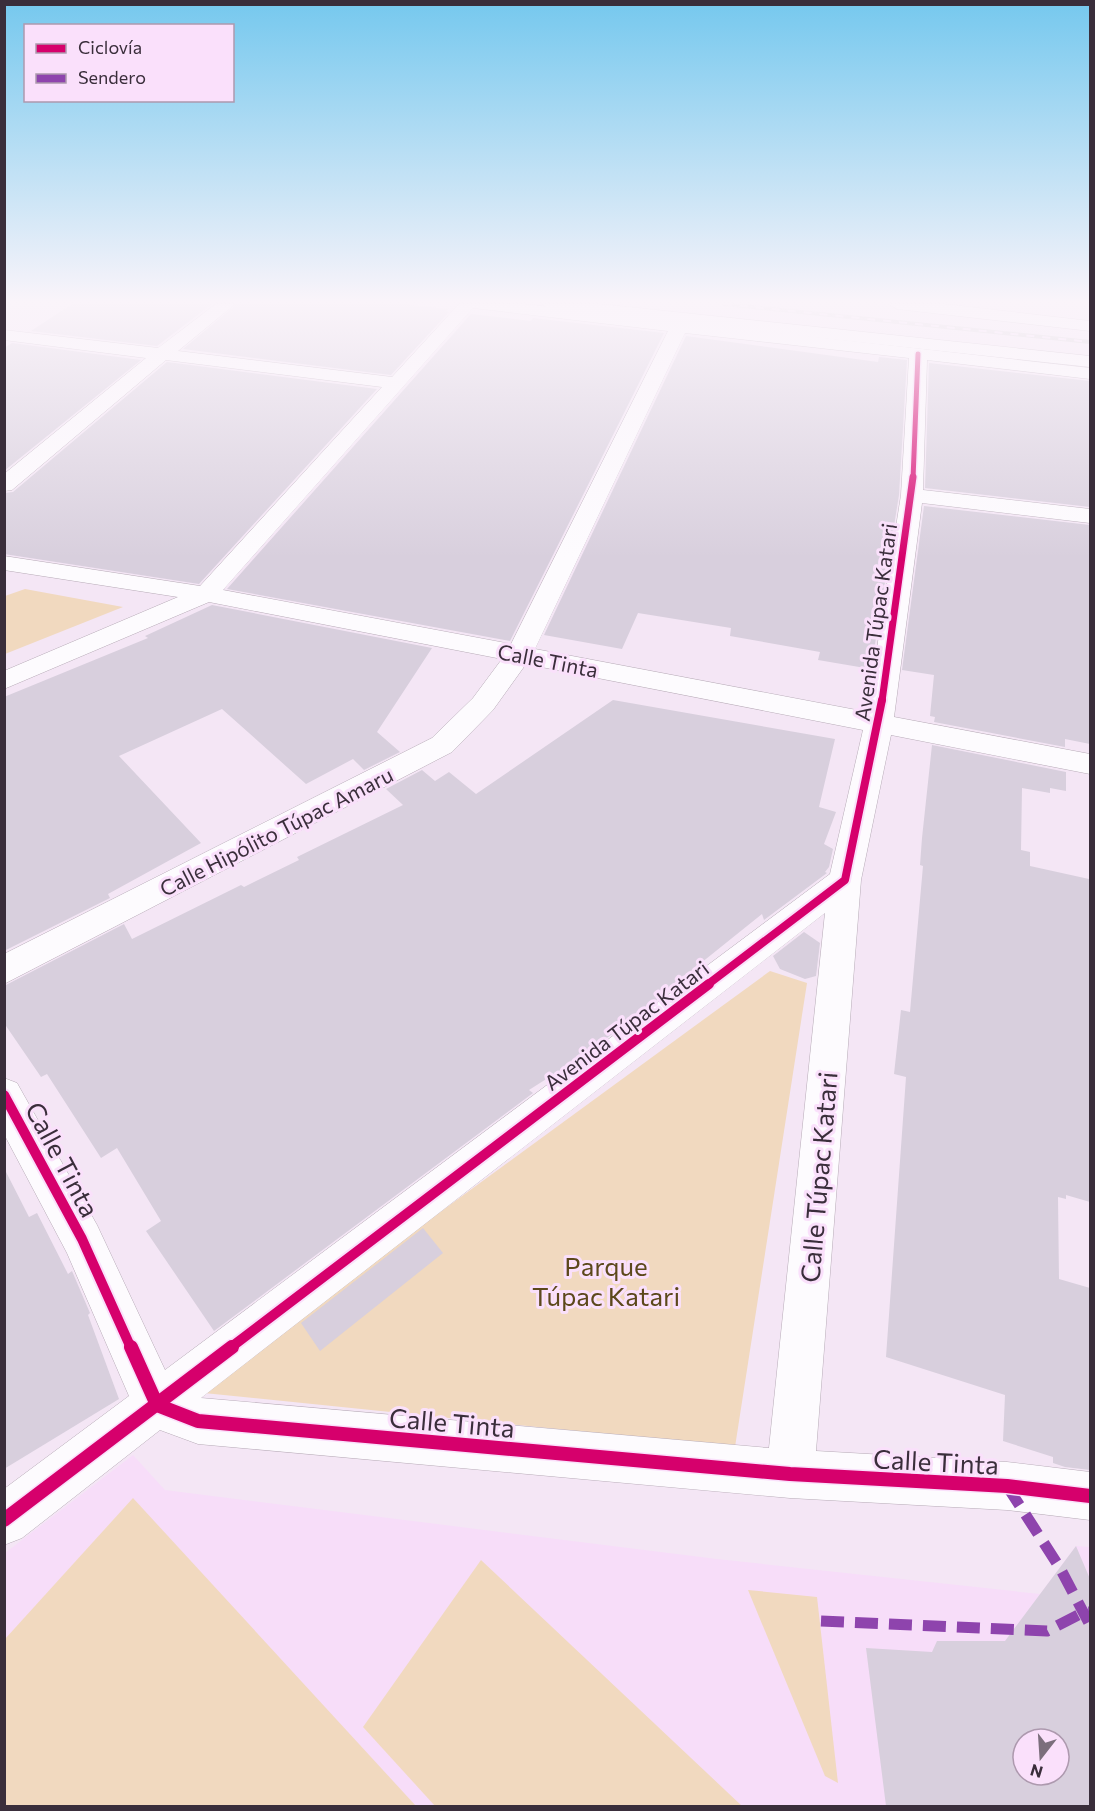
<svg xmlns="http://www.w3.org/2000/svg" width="1095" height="1811" font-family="Commissioner,sans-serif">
	<rect width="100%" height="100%" fill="#f4e6f5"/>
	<path fill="#f7ddf9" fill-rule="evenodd" d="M133,1455L165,1490L717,1559L1040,1594L1076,1546L1090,1547V1806H5V1553ZM1023,1739H1059V1775H1023Z"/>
	<g fill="#f1d9bf">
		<polygon points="25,589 123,607 5,654 5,596"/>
		<polygon points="770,971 807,983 735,1447 194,1392"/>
		<polygon points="133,1498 416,1806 5,1806 5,1639"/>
		<polygon points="481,1560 742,1806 435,1806 363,1727"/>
		<polygon points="748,1590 817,1597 838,1783 825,1776"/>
	</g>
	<g fill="#d8cfdd" fill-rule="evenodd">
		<polygon points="72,304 212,304 157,346 31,331"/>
		<polygon points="237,304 403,304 448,309 446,311 449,312 391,375 183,349"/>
		<polygon points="471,314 531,321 533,318 664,333 510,641 227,589"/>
		<polygon points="686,336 878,362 879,357 907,360 899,495 871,669 818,660 820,652 730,636 731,628 638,613 622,649 544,635"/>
		<polygon points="12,343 141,360 4,471 4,348"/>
		<polygon points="167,362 377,389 199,584 4,554 4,493 13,492"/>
		<polygon points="929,363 1090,381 1090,507 925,488"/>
		<polygon points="924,506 1090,525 1090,744 1065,739 1065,747 934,722 935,717 930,716 934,675 902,670"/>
		<polygon points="212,605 432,648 377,732 400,752 364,770 353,759 306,784 222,709 119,756 201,843 108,894 110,898 4,951 4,697 148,638 145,636"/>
		<polygon points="613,700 835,739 819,807 836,812 824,844 833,849 829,867 825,872 827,873 764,920 762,914 696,967 698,969 587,1053 529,1090 533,1093 214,1331 146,1231 161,1221 117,1148 101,1158 47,1074 41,1077 4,1023 4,986 124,924 132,939 241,885 244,887 299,860 297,857 403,805 386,789 422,770 435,781 449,772 476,794"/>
		<polygon points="932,745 1066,772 1066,791 1050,788 1050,793 1022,788 1021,850 1030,852 1030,866 1089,879 1090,1202 1066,1195 1066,1199 1058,1197 1059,1279 1090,1288 1090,1470 1065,1467 1053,1463 1053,1457 1003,1441 1005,1395 886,1357 906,1077 894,1074 901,1010 910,1012 923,866 920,865 922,838"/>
		<polygon points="804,932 820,943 816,976 805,979 780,969 773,956"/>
		<polygon points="4,1168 29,1217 37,1213 68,1274 72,1271 90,1313 88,1315 119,1399 4,1469"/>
		<polygon points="423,1228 443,1253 320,1351 301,1323"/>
		<path d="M1076,1546L1090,1579V1806H886L866,1648L932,1652L937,1641H1005ZM1023,1739H1059V1775H1023Z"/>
	</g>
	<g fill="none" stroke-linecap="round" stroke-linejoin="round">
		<defs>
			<g id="street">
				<path d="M216,304H235L178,351L392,377L459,304H524L1090,368V379L927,360L923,490L1090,509V523L922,503L894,717L1090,754V774L891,735L861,880L816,1451L1007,1462L1090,1472V1520L1007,1510L790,1498L198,1444L160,1430L22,1538L4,1545V1489L129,1396L67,1253L4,1134V1078L17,1083L97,1225L165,1370L830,874L863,730L526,664L493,710L452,752L4,984V954L432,738L473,698L502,659L209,602L4,689V671L178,597L4,570V556L200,586L382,387L166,360L12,490L4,491V474L146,358L4,340V330L158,348ZM473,308L668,331L511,644L223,590ZM685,333L909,358L901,495L867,712L535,649ZM825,913L769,1448L201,1398Z"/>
				<polygon points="889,304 944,304 1090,321 1090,331 897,309"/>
			</g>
			<polygon id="highway" points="542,304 600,304 1090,356 1090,367 550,309"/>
		</defs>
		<use href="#street" stroke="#b7abb7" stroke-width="1"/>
		<use href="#highway" stroke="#b7abb7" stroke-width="1"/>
		<use href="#street" fill="#fdfbfe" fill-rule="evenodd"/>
		<use href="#highway" fill="#fdfbfe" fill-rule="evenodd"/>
		<defs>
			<polyline id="rail" points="724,304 1090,342"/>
		</defs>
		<use href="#rail" stroke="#cec9ce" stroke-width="4"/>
		<use href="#rail" stroke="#fae0fb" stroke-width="2" stroke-dasharray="8" stroke-linecap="butt"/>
		<g stroke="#8e44ad" stroke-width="11" stroke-dasharray="23 11" stroke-linecap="butt">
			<polyline points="1007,1486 1060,1568 1090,1625"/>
			<polyline points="821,1621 1047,1631 1084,1612 1090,1612"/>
		</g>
		<defs>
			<polyline id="cycleway-far4" points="913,479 918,354"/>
			<polyline id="cycleway-far3" points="882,701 913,477"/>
			<polyline id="cycleway-far2" points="707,985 845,880 882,700"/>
			<g id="cycleway-far1">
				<polyline points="4,1095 82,1239 131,1348"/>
				<polyline points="230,1348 709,984"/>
			</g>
			<g id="cycleway">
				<polyline points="131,1347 157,1405 198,1421 790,1474 1007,1486 1090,1496"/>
				<polyline points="4,1520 232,1347"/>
			</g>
		</defs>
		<use href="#cycleway-far4" stroke="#fae0fb" stroke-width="8"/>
		<use href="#cycleway-far3" stroke="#fae0fb" stroke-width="10"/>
		<use href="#cycleway-far2" stroke="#fae0fb" stroke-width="12"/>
		<use href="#cycleway-far1" stroke="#fae0fb" stroke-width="14"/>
		<use href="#cycleway" stroke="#fae0fb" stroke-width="17"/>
		<use href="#cycleway-far4" stroke="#d6006c" stroke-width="5"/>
		<use href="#cycleway-far3" stroke="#d6006c" stroke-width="7"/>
		<use href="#cycleway-far2" stroke="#d6006c" stroke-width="8"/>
		<use href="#cycleway-far1" stroke="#d6006c" stroke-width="10"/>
		<use href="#cycleway" stroke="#d6006c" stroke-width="14"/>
	</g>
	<linearGradient id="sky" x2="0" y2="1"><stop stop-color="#75c8ee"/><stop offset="0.54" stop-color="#faf4fa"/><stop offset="1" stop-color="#faf4fa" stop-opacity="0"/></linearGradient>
	<rect width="1095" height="558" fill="url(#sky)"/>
	<g text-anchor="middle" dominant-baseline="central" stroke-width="6" stroke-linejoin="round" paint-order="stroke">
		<g font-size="21" fill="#3a2e3b" stroke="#fae0fb">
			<text transform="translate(875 622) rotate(-82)">Avenida Túpac Katari</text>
			<text transform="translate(548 660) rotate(11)">Calle Tinta</text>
			<text transform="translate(276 831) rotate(-27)">Calle Hipólito Túpac Amaru</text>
			<text transform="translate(626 1025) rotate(-37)">Avenida Túpac Katari</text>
		</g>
		<g font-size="26" fill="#3a2e3b" stroke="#fae0fb">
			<text transform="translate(63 1159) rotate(62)">Calle Tinta</text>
			<text transform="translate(818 1177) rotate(-85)">Calle Túpac Katari</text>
			<text transform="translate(452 1422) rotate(5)">Calle Tinta</text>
			<text transform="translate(936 1461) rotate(3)">Calle Tinta</text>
		</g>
		<g font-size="26" fill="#5c481b" stroke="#fae0fb">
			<text x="606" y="1265">Parque<tspan x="606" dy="30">Túpac Katari</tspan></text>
		</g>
	</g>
	<rect width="1095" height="1811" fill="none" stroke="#3a2e3b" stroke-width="12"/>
	<rect x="24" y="24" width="210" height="78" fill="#fae0fb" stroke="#ad99ae" stroke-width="1.5"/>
	<rect x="36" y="44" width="30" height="9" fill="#d6006c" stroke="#ad99ae" stroke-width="1.5"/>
	<text x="78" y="54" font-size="18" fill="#3a2e3b">Ciclovía</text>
	<rect x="36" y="74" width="30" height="9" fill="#8e44ad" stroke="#ad99ae" stroke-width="1.5"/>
	<text x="78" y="84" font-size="18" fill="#3a2e3b">Sendero</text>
	<g transform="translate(1041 1757) rotate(197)"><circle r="28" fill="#fae0fb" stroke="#ad99ae" stroke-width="1.5"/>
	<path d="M0-4.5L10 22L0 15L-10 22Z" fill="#7b6e7c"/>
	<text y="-9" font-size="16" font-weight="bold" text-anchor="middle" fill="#3a2e3b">N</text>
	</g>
</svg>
